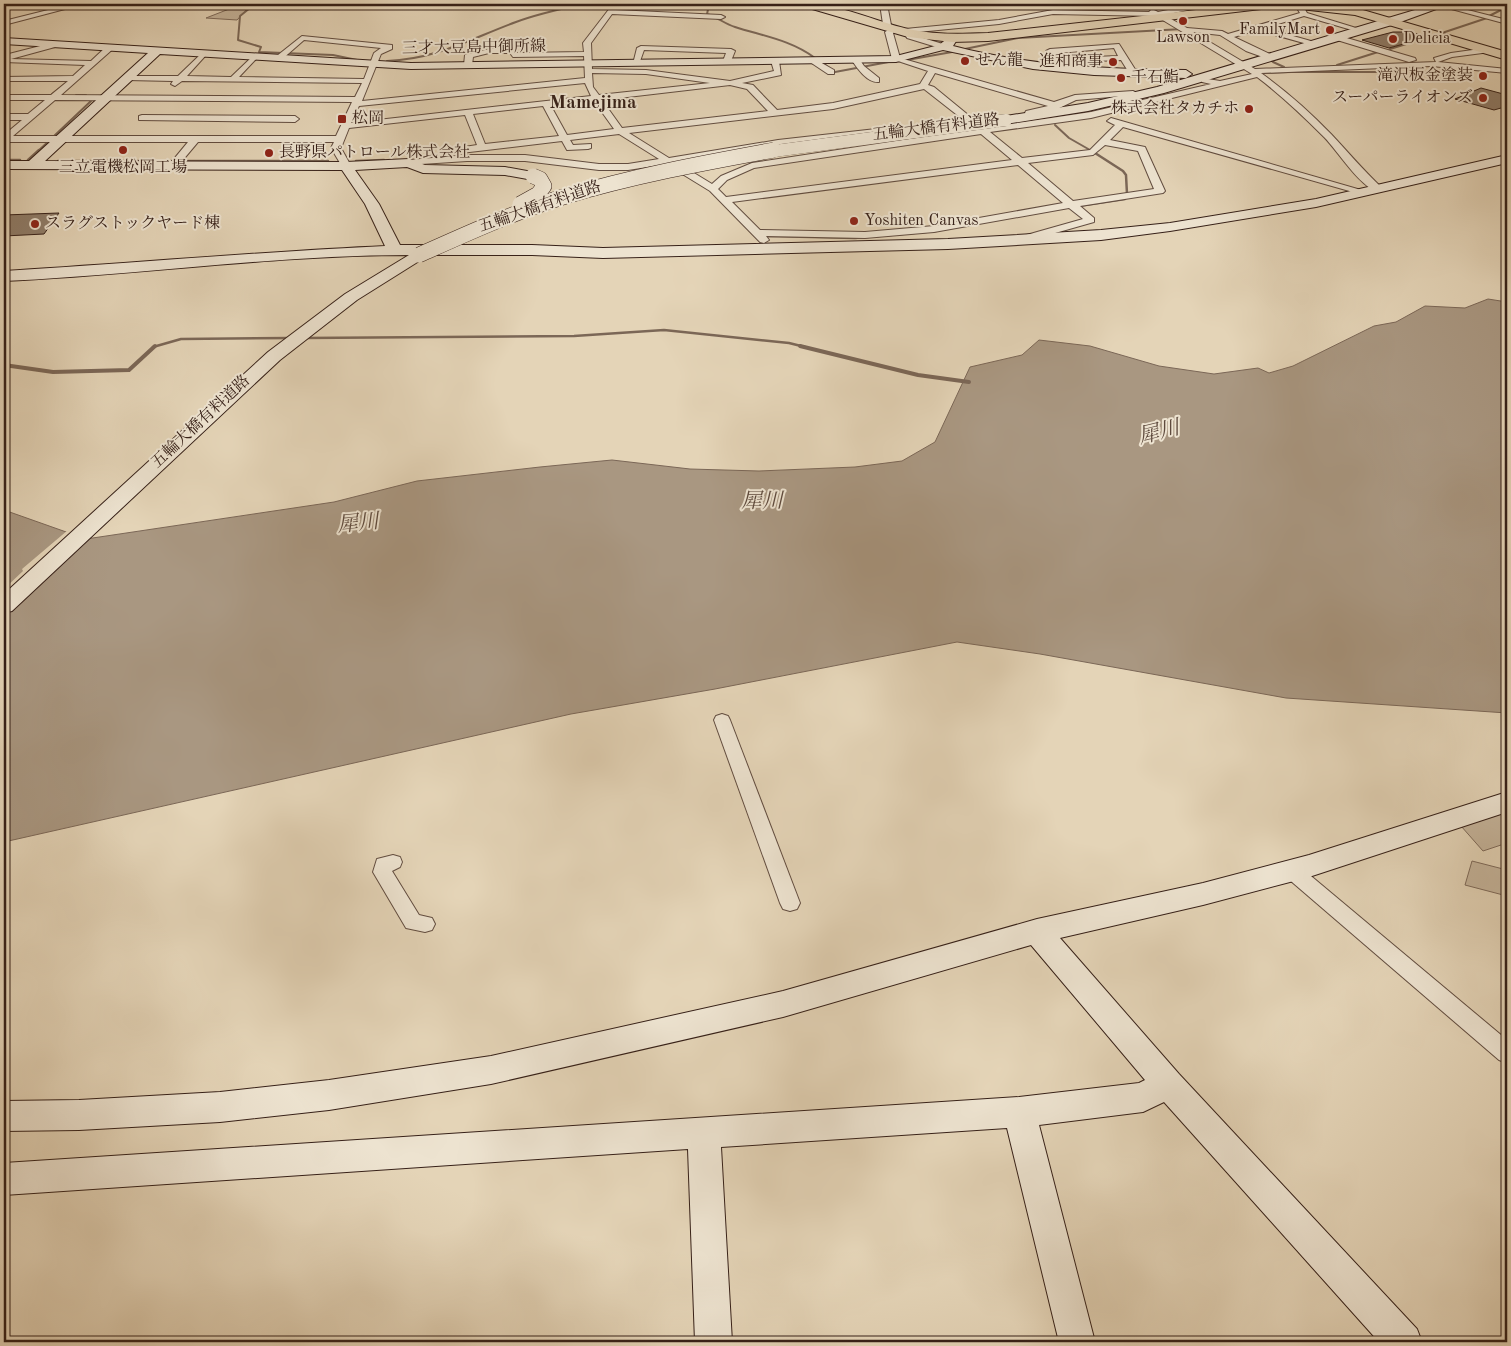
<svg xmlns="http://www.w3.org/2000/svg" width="1511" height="1346" font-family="'Old Standard TT','Noto Serif JP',serif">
	<rect width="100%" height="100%" fill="#e4d4b7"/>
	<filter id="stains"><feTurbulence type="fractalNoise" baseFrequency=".004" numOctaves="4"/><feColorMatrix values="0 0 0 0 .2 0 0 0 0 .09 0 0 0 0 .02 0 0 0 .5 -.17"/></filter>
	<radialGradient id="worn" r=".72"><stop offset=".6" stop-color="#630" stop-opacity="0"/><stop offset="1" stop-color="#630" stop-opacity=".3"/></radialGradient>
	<g fill="#c6b59c" stroke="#7e6a5a">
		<polygon points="242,4 248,8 237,20 206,18"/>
		<polygon points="1507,810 1507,843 1483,851 1461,826"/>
		<polygon points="1472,861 1507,870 1507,896 1465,885"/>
	</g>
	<polygon fill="#a99781" stroke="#7b6757" points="1488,299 1507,302 1507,713 1286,698 1040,654 957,642 715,689 571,714 4,842 4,510 86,539 334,502 417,481 540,467 612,460 690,469 759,471 855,467 902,461 935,442 970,367 1022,355 1039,340 1090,346 1159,366 1214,374 1258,368 1269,373 1293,366 1374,326 1396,322 1425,306 1465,308"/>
	<polygon fill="#e4d4b7" points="68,530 85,536 4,613 4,589 23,571 22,569"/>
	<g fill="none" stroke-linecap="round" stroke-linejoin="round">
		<g stroke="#7b6757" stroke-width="2">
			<polyline points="249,4 250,8 240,16 238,40 261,47 259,52 333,55 357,60"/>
			<path d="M707,4L709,5L707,14C717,17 725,24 735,27C763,36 791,40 815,58"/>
			<polyline points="1489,16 1507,7"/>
			<polyline points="1442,33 1487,18"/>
			<polyline points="1424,39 1431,37"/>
			<polyline points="1390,49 1416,41"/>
			<polyline points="960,50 1018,38 1183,29"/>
			<polyline points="1500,51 1507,50"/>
			<polyline points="907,60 952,52"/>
			<path d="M387,61C437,59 470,39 516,22C537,14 560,9 583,4"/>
			<polyline points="820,61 835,72 894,61"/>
			<polyline points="1273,62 1284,67"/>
			<polyline points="1337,65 1378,52"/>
			<polyline points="1289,70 1292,72 1436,72 1448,67"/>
			<polyline points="1264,73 1291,72"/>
			<polyline points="58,95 52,94 70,80"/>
			<polyline points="76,95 86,95"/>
			<polyline points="1055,125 1069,138 1090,150"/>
			<polyline points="53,137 91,101 89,100"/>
			<polyline points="37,152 50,140"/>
		</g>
		<g stroke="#7b6757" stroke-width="2.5">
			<polyline points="1095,153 1123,171 1126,175 1127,194"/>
			<polyline points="4,160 20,160"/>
			<polyline points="28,160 39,150"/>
			<polyline points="58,161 172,161"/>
			<polyline points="186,161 328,161"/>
			<polyline points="356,161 384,160"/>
			<polyline points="1079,206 1125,199"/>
			<polyline points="768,236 855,238 936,231"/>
			<polyline points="304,338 574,336 664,330 789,343 805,347"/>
			<polyline points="153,347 181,339 291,338"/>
		</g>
		<g stroke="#7b6757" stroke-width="4">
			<polyline points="800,346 918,375 969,382"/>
			<polyline points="4,365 53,372 129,370 155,346"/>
		</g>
	</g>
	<g fill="#907e6b" stroke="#362018">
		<polygon points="1393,32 1406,32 1425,38 1389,48 1362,40"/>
		<polygon points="1481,88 1507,95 1507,109 1501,108 1494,110 1455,99"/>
		<polygon points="59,213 44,234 4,236 4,215"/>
	</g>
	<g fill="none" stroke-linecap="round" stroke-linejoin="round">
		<defs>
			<g id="street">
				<polygon points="72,4 84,4 4,25 4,21"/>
				<path d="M613,4H620L615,10L721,15L725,17L721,19L612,14L591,43L592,69L646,70L730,81L774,71L771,61L775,59L779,61L781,75L742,83L753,85L777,110L833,103L920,84L928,71L892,59L885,32L893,27L897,29L893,33L900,58L1054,102L1075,95L1133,91L1137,93L1133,95L1076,100L1051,112L1029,116L1025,113L1026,111L1048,106L935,73L928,85L934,87L984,128L1091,112L1211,84L1202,82V78L1220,81L1252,74L1156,16L1053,14L999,24L908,33H905V29L999,20L1053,10L1149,12L1152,9L1158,12L1193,5L1266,4L1263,6L1193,9L1164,15L1187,28L1222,31L1228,34L1300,13L1295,5L1302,4L1307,13L1366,31L1362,33L1304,16L1265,28L1318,43V47L1257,30L1234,37L1274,56V60H1271L1246,51L1220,35L1193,32L1255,69L1436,62L1434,58L1451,53L1487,48L1491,50L1490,52L1452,57L1438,62L1507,69V73L1431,66L1261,73C1286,91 1310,112 1331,134C1348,152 1363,170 1381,187V191L1378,192C1359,186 1338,151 1324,137C1303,116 1281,95 1257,77L1091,118L990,132L1022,158L1090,150L1115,125L1107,121L1111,118L1368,192L1360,194L1123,127L1110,140L1145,147L1165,191L1163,193L1080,206L1094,218V222L1027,241L1022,238L1023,236L1083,219L1069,208L934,232L865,238L766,236L769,240L764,243L760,242L710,191L666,164L628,170H599L525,161H467L406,165V161L409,160L467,155H525L599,164H628L659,159L619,134L570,140L573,145L591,144V148L588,149L567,150L562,141L461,153L458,152V148L477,145L465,115L349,128L341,148L351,166L346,169L343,168L331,148L334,142H198L177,167L174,168L169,165L188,142H4V135L22,120H4V114H28L45,100H4V95H51L68,81H4V77L73,76L85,65L4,62L5,55L52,43H55V47L11,59L91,61L107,46L114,48L61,95L355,97L362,83L182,81L175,86L171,84L173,81L127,80L123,78L127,76H178L203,52L207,54L187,76L231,77L254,55L258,57L239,77L364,79L374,53L381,48L304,40L280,61L273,59L302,36L392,45V49L381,54L362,101L585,78L584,56L513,57L510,53H489L473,57L472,65L468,67L464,65L465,55L489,49H514L517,53L584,52L583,43ZM592,73L646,74L710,83L599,95L593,87ZM585,83L591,96L351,123L359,106ZM730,85L747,89L768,111L622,128L602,100ZM924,89L975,129L752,163L721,176L712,184L676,162L778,146L876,135L880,132L876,129L778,140L669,158L629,133L833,109ZM55,100L352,102L336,136H13ZM594,101L614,129L567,135L551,106ZM543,106L559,136L485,144L473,114ZM981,134L1012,160L726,197L718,189L727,180L754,168ZM1105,145L1138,151L1154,189L1073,201L1028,163L1093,155ZM1018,165L1063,203L934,226L865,232L760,230L732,202Z"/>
				<polygon points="880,4 887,4 891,25 884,29 880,27 883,24"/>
				<polygon points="1332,4 1343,4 1356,9 1349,13 1346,10"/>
				<polygon points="1433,4 1444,4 1507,20 1507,24"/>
				<polygon points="910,34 946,45 947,47 943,49 907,38 906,36"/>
				<polygon points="1340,36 1415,58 1416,60 1409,62 1337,40 1336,38"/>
				<path d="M1119,44L1138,74L1137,76H1131L1121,60L1069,62L1046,51L1050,49ZM1114,48L1118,56L1070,58L1060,53Z"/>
				<polygon points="641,46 731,49 735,51 731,61 727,63 723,61 726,53 644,50 639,64 633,64 637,48"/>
				<path d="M852,57H858L864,66L879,78V82C867,83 857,68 851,59Z"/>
				<polygon points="813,58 834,70 834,74 828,74 810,62 809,60"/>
				<polygon points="142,115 295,116 299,119 295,122 139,120 139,116"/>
				<polygon points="722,714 728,716 730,720 800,903 797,909 790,911 783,909 780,903 714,720 716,716"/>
				<polygon points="393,855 400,857 402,862 400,867 392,871 419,915 432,918 435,924 432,930 425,932 406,928 373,872 377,859"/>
				<polygon points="1292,863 1299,866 1507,1040 1507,1063 1499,1060 1285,876 1283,871 1285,866"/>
			</g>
			<g id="secondary">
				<polygon points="1435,4 1450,4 1395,24 1164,93 1088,111 1006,124 1000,120 1006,116 1088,103 1157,87"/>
				<path d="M952,35L958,38L953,46C1029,66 1107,69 1186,70L1192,74L1186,78L1094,75L1033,69L943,50L896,62L411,69L160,54L45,161L346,162L409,159L425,165L505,167L538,173L540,176L533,180L505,175L423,173L407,167L355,170L379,204L400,245H532L603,248L948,239L1101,230L1170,223L1316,199L1507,155V163L1316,207L1170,231L1101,240L948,249L603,258L532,255H426L424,258L357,300L280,360L12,611L4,613V594L268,352L345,294L409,255C274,255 139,275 4,281V271C131,263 258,252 385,246L365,204L342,170L4,169V161H29L148,53L4,44V38L411,63L896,56L939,45Z"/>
				<polygon points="1507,792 1507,812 1309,877 1203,905 1060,938 1179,1074 1417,1329 1422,1342 1379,1342 1164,1102 1143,1112 1039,1125 1095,1342 1059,1342 1007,1128 721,1147 732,1342 695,1342 688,1149 4,1195 4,1163 1019,1097 1139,1083 1145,1080 1031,945 783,1017 491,1084 329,1110 220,1122 79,1130 4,1131 4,1101 79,1100 220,1092 329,1080 491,1056 783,991 1037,919 1203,883 1309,855"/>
			</g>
			<path id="primary" d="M800,4C836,2 873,21 908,29C934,35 961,34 988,33L1250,4H1311L1356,8L1507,52V60L1355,15L1300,9H1261L988,41L952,42L908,37L802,6Z"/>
		</defs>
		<use href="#street" stroke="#624d40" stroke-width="2"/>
		<use href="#secondary" stroke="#362018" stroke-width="2"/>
		<use href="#primary" stroke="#362018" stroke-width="2"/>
		<use href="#street" fill="#ede3d0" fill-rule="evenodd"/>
		<use href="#secondary" fill="#ede3d0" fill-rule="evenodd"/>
		<use href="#primary" fill="#e4d4b7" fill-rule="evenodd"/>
		<defs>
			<polyline id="secondary-bridge-far1" points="767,152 1006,120"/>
			<g id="secondary-bridge">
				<polyline points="520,204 538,194 544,186 540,179 533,176"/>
				<path d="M419,255C466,234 514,212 563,197C633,176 703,163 774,150"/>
			</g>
		</defs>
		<use href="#secondary-bridge-far1" stroke="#362018" stroke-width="12" stroke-linecap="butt"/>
		<use href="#secondary-bridge" stroke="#362018" stroke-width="16" stroke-linecap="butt"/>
		<use href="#secondary-bridge-far1" stroke="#ede3d0" stroke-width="12"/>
		<use href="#secondary-bridge" stroke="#ede3d0" stroke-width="15"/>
	</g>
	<g fill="#8f2418" stroke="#ede3d0" stroke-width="2">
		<circle cx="1183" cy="21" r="5"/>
		<circle cx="1330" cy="30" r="5"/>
		<circle cx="1393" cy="39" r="5"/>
		<circle cx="965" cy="61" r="5"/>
		<circle cx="1113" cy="62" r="5"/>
		<circle cx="1483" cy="76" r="5"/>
		<circle cx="1121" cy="78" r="5"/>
		<circle cx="1483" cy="98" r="5"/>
		<circle cx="1249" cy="109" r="5"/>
		<rect x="337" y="114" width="10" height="10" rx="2.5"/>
		<circle cx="123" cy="150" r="5"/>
		<circle cx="269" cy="153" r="5"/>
		<circle cx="854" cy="221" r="5"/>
		<circle cx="35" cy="224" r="5"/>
	</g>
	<g text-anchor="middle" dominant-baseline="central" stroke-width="4" stroke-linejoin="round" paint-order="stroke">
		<g font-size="16" fill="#362018" stroke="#ede3d0" text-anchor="start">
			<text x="1320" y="30" text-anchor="end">FamilyMart</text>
			<text x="1183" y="38" text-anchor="middle">Lawson</text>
			<text x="1403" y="39">Delicia</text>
			<text x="975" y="61">せん龍</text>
			<text x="1103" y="62" text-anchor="end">進和商事</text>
			<text x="1473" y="76" text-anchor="end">滝沢板金塗装</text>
			<text x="1131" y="78">千石鮨</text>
			<text x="1473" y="98" text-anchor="end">スーパーライオンズ</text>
			<text x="1239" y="109" text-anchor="end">株式会社タカチホ</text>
			<text x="352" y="119">松岡</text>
			<text x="279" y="153">長野県パトロール株式会社</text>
			<text x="123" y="168" text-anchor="middle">三立電機松岡工場</text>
			<text x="864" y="221">Yoshiten Canvas</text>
			<text x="45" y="224">スラグストックヤード棟</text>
		</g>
		<g font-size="16" fill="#362018" stroke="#ede3d0">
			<text transform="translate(474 48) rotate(-1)">三才大豆島中御所線</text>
			<text transform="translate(936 128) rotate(-7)">五輪大橋有料道路</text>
			<text transform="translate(540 207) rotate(-19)">五輪大橋有料道路</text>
			<text transform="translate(201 422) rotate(-43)">五輪大橋有料道路</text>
		</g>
		<g font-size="19" font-weight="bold" fill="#362018" stroke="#ede3d0">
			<text x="593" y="103">Mamejima</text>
		</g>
		<g font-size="21" font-style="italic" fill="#5e4a3d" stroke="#ede3d0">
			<text transform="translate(1159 433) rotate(-14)">犀川</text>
			<text transform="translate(762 502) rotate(-1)">犀川</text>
			<text transform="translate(358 524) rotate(-6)">犀川</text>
		</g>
	</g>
	<rect width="1511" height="1346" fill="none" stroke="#e4d4b7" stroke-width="20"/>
	<rect x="5" y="5" width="1501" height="1336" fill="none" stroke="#362018" stroke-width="2.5"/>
	<rect x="10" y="10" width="1491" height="1326" fill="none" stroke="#362018"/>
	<rect width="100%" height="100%" filter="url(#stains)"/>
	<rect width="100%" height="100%" fill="url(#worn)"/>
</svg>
